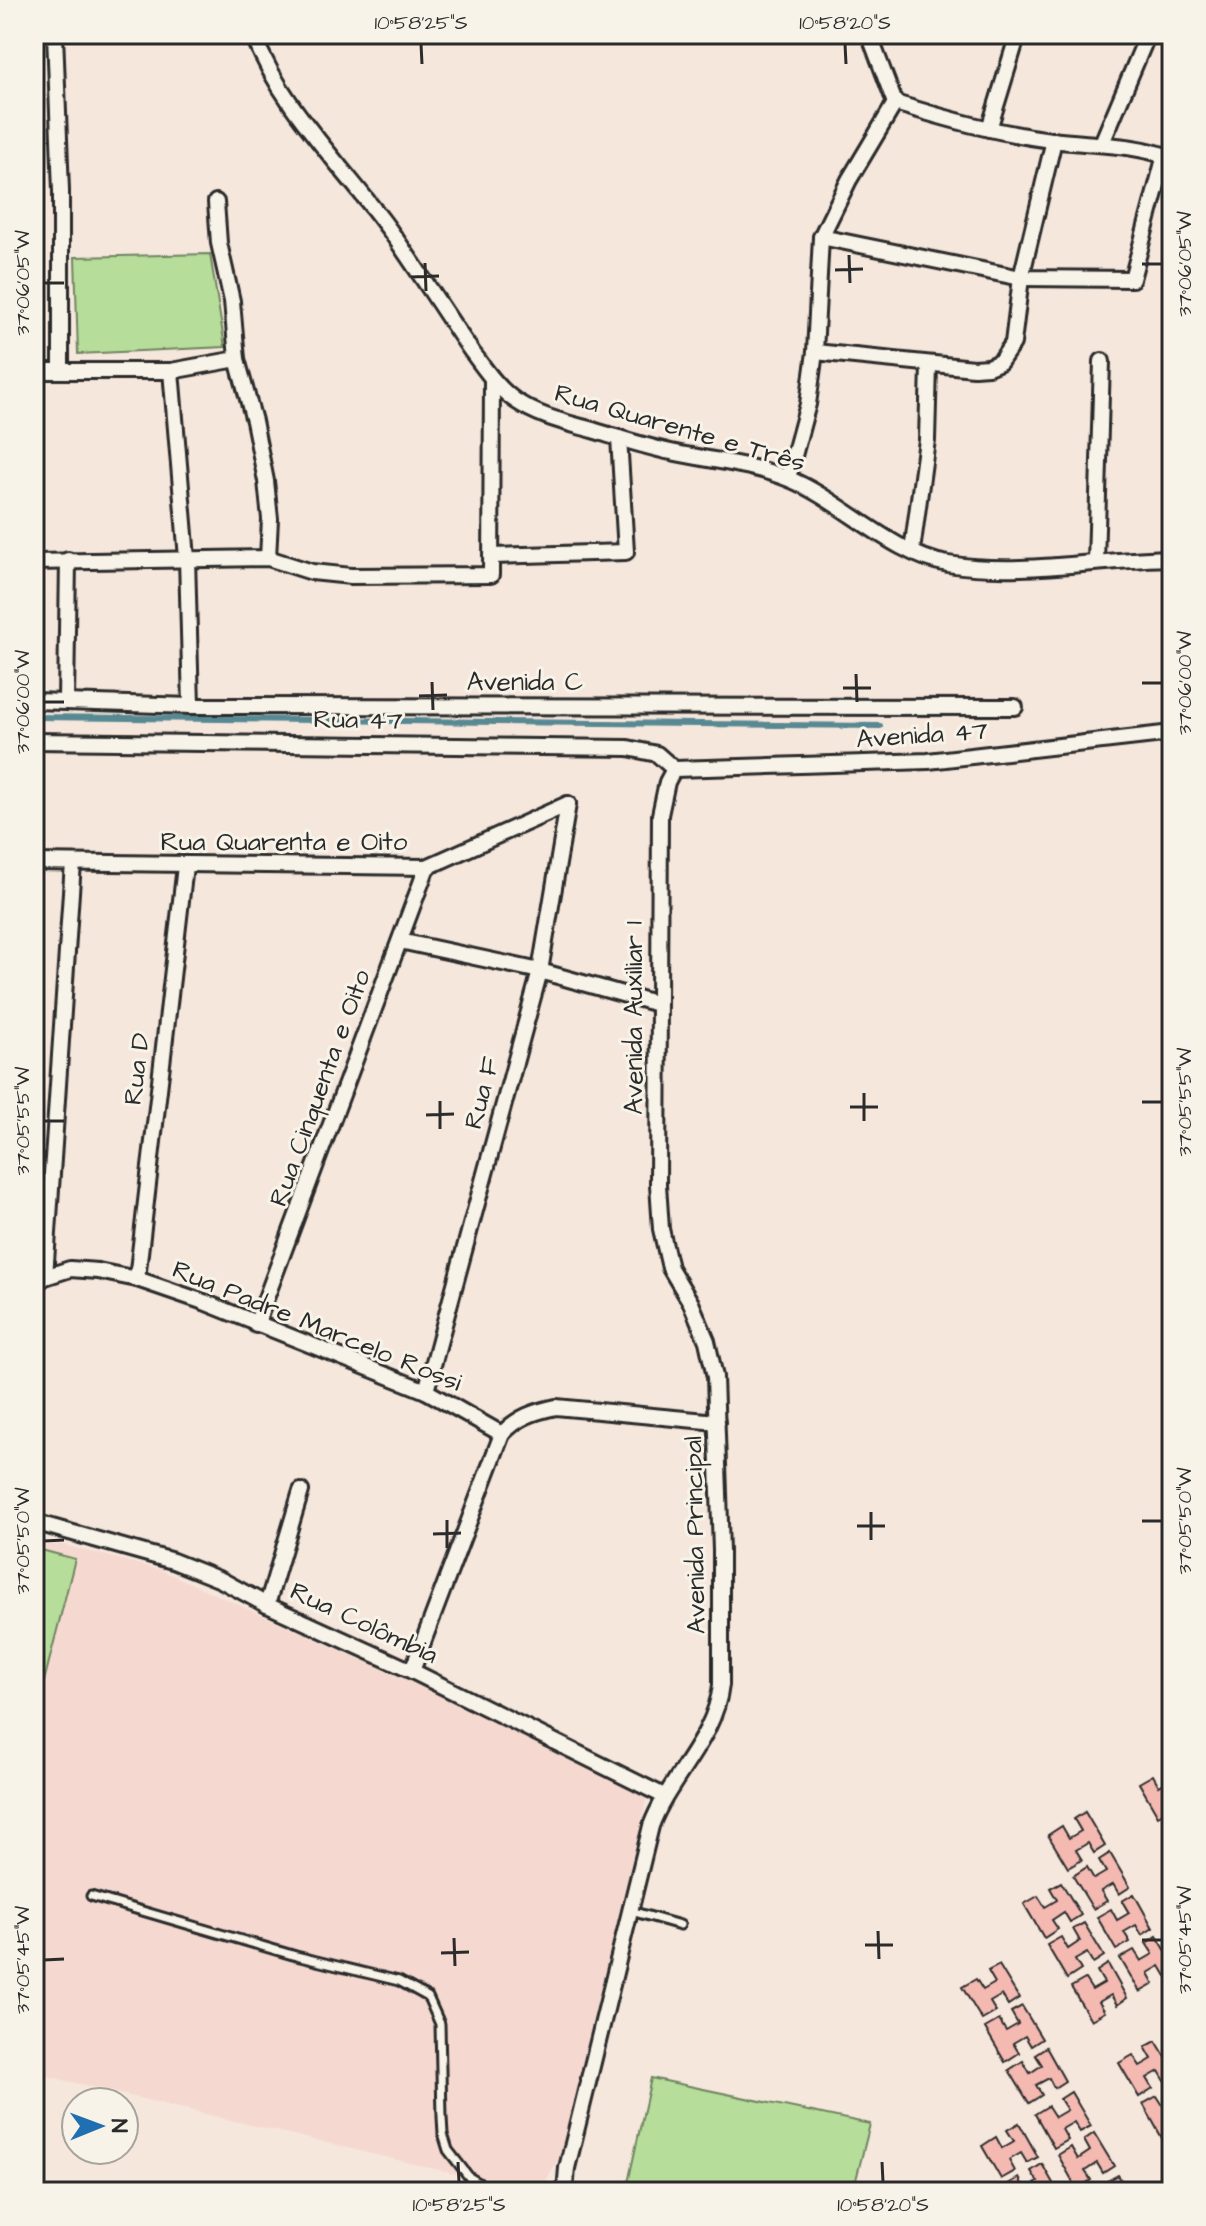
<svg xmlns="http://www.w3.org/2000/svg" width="1206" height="2226" font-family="'Architects Daughter',sans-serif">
	<rect width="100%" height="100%" fill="#f6e7dd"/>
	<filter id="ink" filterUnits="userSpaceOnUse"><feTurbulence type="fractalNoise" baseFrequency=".0125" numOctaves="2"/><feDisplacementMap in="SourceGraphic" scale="16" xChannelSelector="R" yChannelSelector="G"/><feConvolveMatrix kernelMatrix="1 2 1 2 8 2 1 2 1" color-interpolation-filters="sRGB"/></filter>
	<g filter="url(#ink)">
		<polygon fill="#f5d9d0" points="34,1537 161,1570 649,1788 567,2143 540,2192 530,2192 34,2073"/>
		<g fill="#b6dd99" stroke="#708462" stroke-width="2">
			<polygon points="210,254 225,347 78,354 75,257"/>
			<polygon points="34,1548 75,1559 34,1721"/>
			<polygon points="651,2078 870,2124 853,2192 626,2192"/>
		</g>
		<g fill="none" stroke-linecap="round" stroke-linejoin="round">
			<polyline stroke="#598992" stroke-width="6" points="34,717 880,726"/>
		</g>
		<g fill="#f4b9b1" stroke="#2b2b2b" stroke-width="2">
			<polygon points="1172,1762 1172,1795 1166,1798 1172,1808 1158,1816 1139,1783 1153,1775 1159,1786 1171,1779 1164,1767"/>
			<polygon points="1085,1812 1105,1846 1094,1853 1088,1843 1076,1850 1082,1860 1068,1868 1048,1835 1062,1826 1069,1838 1081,1831 1074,1819"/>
			<polygon points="1110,1853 1130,1887 1119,1894 1113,1884 1101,1891 1107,1901 1093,1909 1073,1876 1087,1867 1094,1879 1106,1872 1099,1860"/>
			<polygon points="1061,1882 1081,1915 1070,1922 1064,1912 1052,1920 1058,1929 1044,1938 1024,1904 1038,1896 1045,1907 1057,1900 1050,1888"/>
			<polygon points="1134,1894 1153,1928 1142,1935 1136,1925 1124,1932 1130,1942 1116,1950 1097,1917 1111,1909 1117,1920 1129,1913 1122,1901"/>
			<polygon points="1084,1923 1104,1956 1093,1963 1087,1953 1075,1960 1081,1970 1067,1979 1047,1945 1061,1937 1068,1949 1080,1941 1073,1929"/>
			<polygon points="1157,1936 1172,1961 1172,1972 1166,1976 1160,1966 1148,1973 1154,1984 1140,1992 1120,1958 1134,1950 1141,1961 1153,1954 1146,1943"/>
			<polygon points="1108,1964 1127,1998 1117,2005 1111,1995 1099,2002 1105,2012 1091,2020 1071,1987 1085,1979 1092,1990 1104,1983 1097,1971"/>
			<polygon points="999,1965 1019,1998 1008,2005 1002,1995 990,2002 996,2012 982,2020 962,1987 976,1979 983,1990 995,1983 988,1971"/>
			<polygon points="1022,2006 1042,2039 1031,2046 1025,2036 1013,2043 1019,2053 1005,2062 985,2028 999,2020 1006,2031 1018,2024 1011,2012"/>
			<polygon points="1156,2041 1172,2067 1172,2077 1165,2081 1159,2071 1147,2078 1153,2088 1139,2097 1119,2063 1133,2055 1140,2066 1152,2059 1145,2047"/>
			<polygon points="1046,2047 1065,2081 1054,2088 1049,2078 1036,2085 1042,2095 1029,2103 1009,2070 1023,2061 1030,2073 1042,2065 1035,2054"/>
			<polygon points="1071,2092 1091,2126 1080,2132 1074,2122 1062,2129 1068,2140 1054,2148 1035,2114 1048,2106 1055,2117 1067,2110 1060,2099"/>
			<polygon points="1157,2096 1164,2107 1172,2102 1172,2132 1162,2138 1143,2104"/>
			<polygon points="1019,2123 1038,2157 1027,2163 1021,2153 1009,2160 1015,2171 1001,2179 982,2146 996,2137 1002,2148 1014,2141 1007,2130"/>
			<polygon points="1094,2133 1114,2166 1103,2173 1097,2163 1085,2171 1091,2180 1077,2189 1058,2155 1071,2147 1078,2159 1090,2151 1084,2140"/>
			<polygon points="1042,2164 1058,2192 1008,2192 1005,2186 1019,2178 1025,2190 1038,2182 1031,2171"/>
			<polygon points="1118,2175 1128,2192 1114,2192 1107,2181"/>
		</g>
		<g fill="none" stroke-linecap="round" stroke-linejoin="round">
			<defs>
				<g id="service">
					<polyline points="91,1896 296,1956 399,1981 428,1997 440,2024 442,2117 443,2134 448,2150 469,2177 494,2192"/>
					<polyline points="631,1911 680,1925"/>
				</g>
				<g id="minor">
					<polyline points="55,34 61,191 61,370"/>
					<path d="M253,34C282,110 344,166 391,232C419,271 444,312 472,352C485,369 498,389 516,401C538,416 564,422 589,429C616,437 643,446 671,452C709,460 752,464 789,479C841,500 893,555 948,564C1021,576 1099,559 1172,558"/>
					<path d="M869,34L895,103C947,119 997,133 1051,140C1092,145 1132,143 1172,158"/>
					<polyline points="989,129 1018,34"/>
					<polyline points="1102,143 1148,34"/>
					<polyline points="216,202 219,243 232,301 237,359 254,421 266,481 270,519 268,558"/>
					<polyline points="821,237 1021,278 1132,279 1165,155"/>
					<polyline points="815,352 974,368 988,367 1000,362 1013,343 1021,278 1054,140"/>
					<polyline points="34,371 171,371 237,359"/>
					<polyline points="171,371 187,558 191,706"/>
					<polyline points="788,478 808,404 815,352 821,237 849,180 895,103"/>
					<polyline points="912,551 927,440 929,365"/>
					<polyline points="491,556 626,552 619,438"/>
					<polyline points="34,562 268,558 312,572 351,576 491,575 492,379"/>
					<polyline points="1096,562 1102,361"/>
					<polyline points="34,701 191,706 1015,707"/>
					<polyline points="66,701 68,560"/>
					<polyline points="34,741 628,748 657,754 674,769"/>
					<polyline points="674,769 928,761 1172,733"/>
					<polyline points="34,862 427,867 568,804"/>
					<polyline points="400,941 540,971 658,1004"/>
					<polyline points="45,1277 73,863"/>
					<polyline points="137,1279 185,866"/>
					<path d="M34,1285L45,1277L70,1269L98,1271L137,1279L204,1302L426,1391L502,1434C518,1417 533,1412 556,1407L717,1422"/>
					<polyline points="256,1325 427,867"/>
					<polyline points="426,1391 540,971 568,804"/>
					<polyline points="34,1522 173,1561 221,1580 267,1605 412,1671 664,1796"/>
					<polyline points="267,1605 301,1491"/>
					<polyline points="412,1671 502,1434"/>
					<path d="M565,2192L567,2168L651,1826C670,1776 715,1739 721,1685V1551L715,1377L707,1341L691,1303L670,1268L661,1229L658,1185L660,815L667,782L674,769"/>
				</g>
			</defs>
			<use href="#service" stroke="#2b2b2b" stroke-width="13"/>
			<use href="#minor" stroke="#2b2b2b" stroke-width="20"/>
			<polyline stroke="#2b2b2b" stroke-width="3" stroke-dasharray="6 6" stroke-linecap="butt" points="34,1449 42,1425"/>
			<use href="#service" stroke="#f7f3e8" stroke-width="7"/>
			<use href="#minor" stroke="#f7f3e8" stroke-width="14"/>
		</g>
	</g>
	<path fill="none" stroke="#2b2b2b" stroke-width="3" d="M421,44L422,64M845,44L846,64M849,255L850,283M425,263L426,291M1142,264H1162M835,270L863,269M411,277L439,276M44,283H64M856,674L857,702M432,682L433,710M1142,683H1162M843,688H871M419,696L447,695M44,702H64M864,1093V1121M440,1101V1129M1142,1102H1162M850,1107H878M426,1115L454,1114M44,1121H64M871,1512V1540M447,1520V1548M1142,1521H1162M857,1526H885M433,1534L461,1533M44,1541L64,1540M878,1931L879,1959M454,1938L455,1966M1142,1940H1162M865,1945H893M441,1953L469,1952M44,1960L64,1959M458,2162L459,2182M882,2162L883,2182"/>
	<g text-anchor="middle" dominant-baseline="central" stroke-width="6" stroke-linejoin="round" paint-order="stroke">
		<g font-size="26" fill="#2b2b2b" stroke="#f7f3e8">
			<text transform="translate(680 428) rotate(16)">Rua Quarente e Três</text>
			<text x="525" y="682">Avenida C</text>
			<text transform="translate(358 720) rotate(1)">Rua 47</text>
			<text transform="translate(922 735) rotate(-4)">Avenida 47</text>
			<text x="284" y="842">Rua Quarenta e Oito</text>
			<text transform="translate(634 1018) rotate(-90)">Avenida Auxiliar 1</text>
			<text transform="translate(137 1069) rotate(-83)">Rua D</text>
			<text transform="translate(320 1088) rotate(-70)">Rua Cinquenta e Oito</text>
			<text transform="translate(482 1093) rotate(-75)">Rua F</text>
			<text transform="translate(317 1326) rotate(22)">Rua Padre Marcelo Rossi</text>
			<text transform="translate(695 1535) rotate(-91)">Avenida Principal</text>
			<text transform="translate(364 1623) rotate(25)">Rua Colômbia</text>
		</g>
	</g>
	<rect width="1206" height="2226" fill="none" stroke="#f7f3e8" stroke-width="88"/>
	<g transform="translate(100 2126) rotate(89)"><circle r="38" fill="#f7f3e8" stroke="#a5a39c" stroke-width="2"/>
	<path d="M0-6L14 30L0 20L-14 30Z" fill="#1f6fb2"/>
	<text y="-12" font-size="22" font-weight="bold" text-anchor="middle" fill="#2b2b2b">N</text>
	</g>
	<rect x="44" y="44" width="1118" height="2138" fill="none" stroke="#2b2b2b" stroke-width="3"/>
	<g font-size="20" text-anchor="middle" fill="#2b2b2b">
		<text x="421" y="29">10°58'25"S</text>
		<text x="845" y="29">10°58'20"S</text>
		<text transform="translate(1184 264) rotate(-90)" y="7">37°06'05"W</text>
		<text transform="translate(22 283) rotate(-90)" y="7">37°06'05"W</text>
		<text transform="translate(1184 683) rotate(-90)" y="7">37°06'00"W</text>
		<text transform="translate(22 702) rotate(-90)" y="7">37°06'00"W</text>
		<text transform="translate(1184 1102) rotate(-90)" y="7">37°05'55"W</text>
		<text transform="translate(22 1121) rotate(-90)" y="7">37°05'55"W</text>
		<text transform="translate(1184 1521) rotate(-90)" y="7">37°05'50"W</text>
		<text transform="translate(22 1541) rotate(-90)" y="7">37°05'50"W</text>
		<text transform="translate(1184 1940) rotate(-90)" y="7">37°05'45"W</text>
		<text transform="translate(22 1960) rotate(-90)" y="7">37°05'45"W</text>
		<text x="459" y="2211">10°58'25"S</text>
		<text x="883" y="2211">10°58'20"S</text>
	</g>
</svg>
